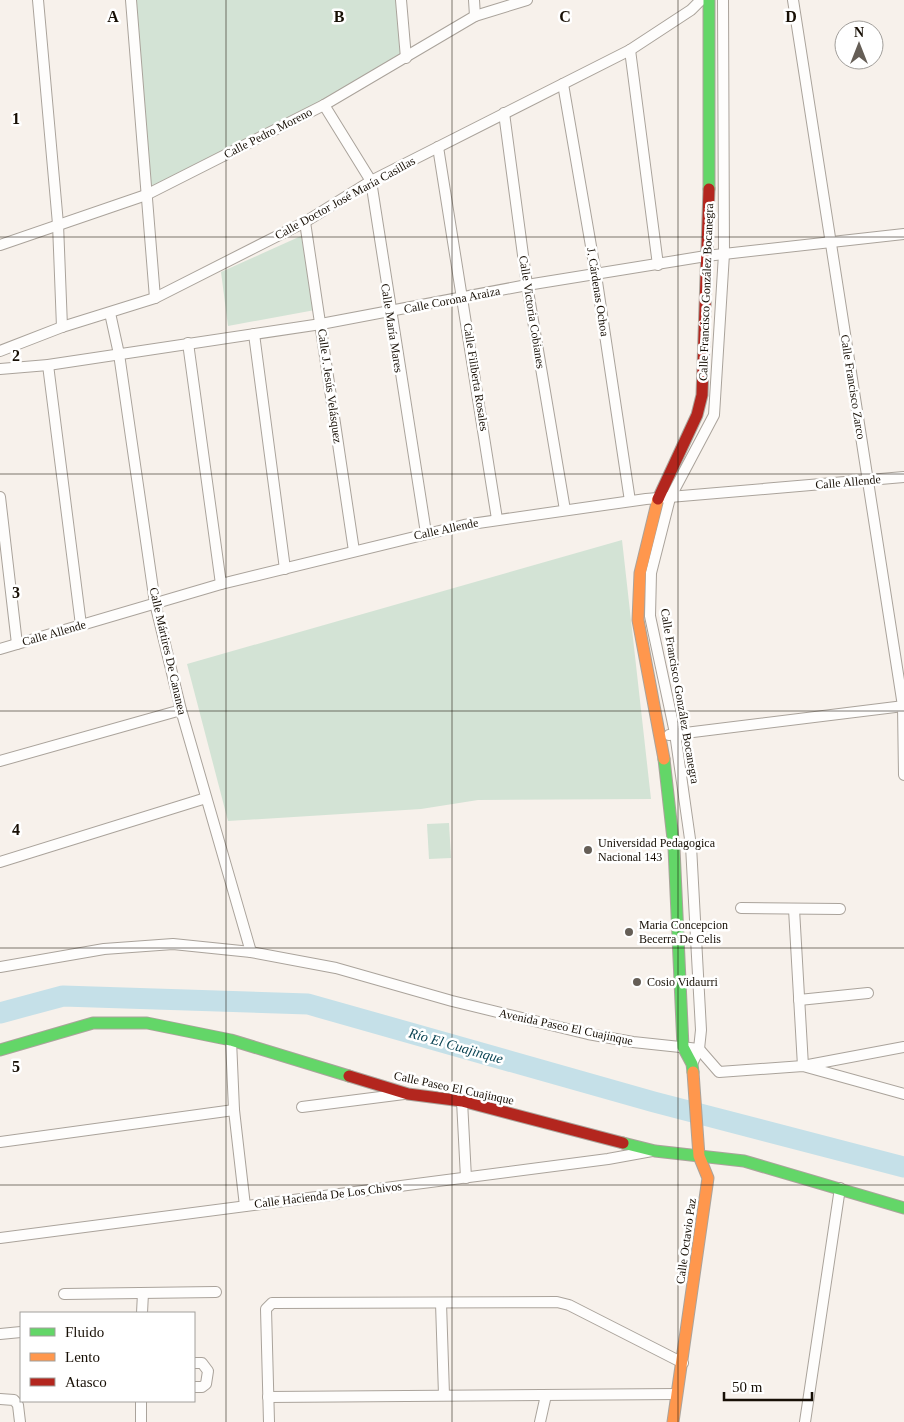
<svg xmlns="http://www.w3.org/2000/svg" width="904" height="1422" font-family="'Times New Roman',serif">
	<rect width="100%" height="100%" fill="#f7f1eb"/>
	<g fill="#d3e3d5">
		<polygon points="131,0 401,0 406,58 146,195"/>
		<polygon points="301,236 315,310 228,326 221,272"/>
		<polygon points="622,540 651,799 478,800 421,809 228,821 187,664"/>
		<polygon points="449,823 451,858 429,859 427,824"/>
	</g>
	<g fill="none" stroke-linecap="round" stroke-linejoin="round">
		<polyline stroke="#c5e0e8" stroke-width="21" points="0,1013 63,996 308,1004 654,1102 904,1167"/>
		<defs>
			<g id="street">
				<polyline points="38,0 58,224 62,327"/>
				<polyline points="131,0 155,298"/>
				<polyline points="401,0 406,58"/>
				<polyline points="474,0 475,16"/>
				<polyline points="793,0 903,706 904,775"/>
				<polyline points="630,50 658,265"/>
				<polyline points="563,84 596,275 630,501"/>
				<polyline points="324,105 371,181 426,533"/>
				<polyline points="504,113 527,285 565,510"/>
				<polyline points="438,147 497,519"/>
				<polyline points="305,222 354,551"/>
				<polyline points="0,245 146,195 324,105 475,16 527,0"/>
				<polyline points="110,313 119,354 155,603 181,710 251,952"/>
				<polyline points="254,334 285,569"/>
				<polyline points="188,343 221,584"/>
				<polyline points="0,351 62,327 155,298 305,222 371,181 630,50 691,10 701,0"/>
				<polyline points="48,365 81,625"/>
				<polyline points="0,369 48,365 321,324 527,285 706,256 904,234"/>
				<polyline points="0,497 17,644"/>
				<polyline points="0,649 221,584 464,525 646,499 904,477"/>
				<polyline points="669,735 904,706"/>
				<polyline points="0,761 181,710"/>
				<polyline points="0,862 206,798"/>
				<polyline points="741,908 840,909"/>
				<polyline points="794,909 803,1066 904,1047"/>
				<polyline points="0,967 104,949 173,944 251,952 336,968 452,1001 588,1034 633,1042 699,1049 719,1072 803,1066 904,1094"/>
				<polyline points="799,1000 868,993"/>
				<polyline points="231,1040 234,1110 245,1206"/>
				<polyline points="692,1064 699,1049 701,1030 691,846 675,733 650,616 651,573 670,498 714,415 724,254 723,0"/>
				<polyline points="462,1101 466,1178"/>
				<polyline points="302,1107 404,1094"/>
				<polyline points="0,1142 234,1110"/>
				<polyline points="0,1238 608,1159 652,1151"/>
				<polyline points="64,1294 216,1292"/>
				<polyline points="441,1303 444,1395"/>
				<polyline points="142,1313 143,1293"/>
				<polyline points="0,1334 21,1332"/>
				<polyline points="194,1363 202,1363 208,1371 206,1384 202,1387 194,1387"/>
				<polyline points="268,1397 677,1394"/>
				<polyline points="0,1399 14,1400 18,1405 20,1422"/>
				<polyline points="141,1422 141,1401"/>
				<polyline points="269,1422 266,1309 272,1303 557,1302 569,1305 683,1363"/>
				<polyline points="540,1422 546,1395"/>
				<polyline points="805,1422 840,1188"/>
			</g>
			<g id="fast">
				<polyline points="709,0 709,189"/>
				<polyline points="664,759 674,848 683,1047 692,1064 693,1072"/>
				<polyline points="0,1050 93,1023 147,1023 231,1040 349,1076"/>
				<polyline points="623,1143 655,1151 744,1161 904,1208"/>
			</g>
			<g id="slow">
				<polyline points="658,499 640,573 638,620 664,759"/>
				<polyline points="673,1422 708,1178 699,1156 693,1072"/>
			</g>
			<g id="jam">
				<polyline points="658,499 697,415 702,395 709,189"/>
				<polyline points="349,1076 408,1094 462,1101 623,1143"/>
			</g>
		</defs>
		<use href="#street" stroke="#aaa39b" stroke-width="12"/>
		<use href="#fast" stroke="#aaa39b" stroke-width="13"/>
		<use href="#slow" stroke="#aaa39b" stroke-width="13"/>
		<use href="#jam" stroke="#aaa39b" stroke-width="13"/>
		<use href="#street" stroke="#fefdfc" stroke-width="10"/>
		<use href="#fast" stroke="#63d668" stroke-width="11"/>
		<use href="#slow" stroke="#ff974d" stroke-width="11"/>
		<use href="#jam" stroke="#b3261e" stroke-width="11"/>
	</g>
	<path fill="none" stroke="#170f05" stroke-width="1" stroke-opacity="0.55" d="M226,0V1422M452,0V1422M678,0V1422M0,237H904M0,474H904M0,711H904M0,948H904M0,1185H904"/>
	<g fill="#655e56" stroke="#fff" stroke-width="2">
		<circle cx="588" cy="850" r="5"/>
		<circle cx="629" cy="932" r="5"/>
		<circle cx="637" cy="982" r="5"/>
	</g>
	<g text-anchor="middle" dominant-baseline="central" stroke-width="5" stroke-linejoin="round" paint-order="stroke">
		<g font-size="12" fill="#170f05" stroke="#fff">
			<text transform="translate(268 133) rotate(-27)">Calle Pedro Moreno</text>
			<text transform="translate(345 198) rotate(-29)">Calle Doctor José María Casillas</text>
			<text transform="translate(598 292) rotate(81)">J. Cárdenas Ochoa</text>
			<text transform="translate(706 292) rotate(-88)">Calle Francisco González Bocanegra</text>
			<text transform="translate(452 300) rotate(-11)">Calle Corona Araiza</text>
			<text transform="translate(532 312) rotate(81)">Calle Victoria Cobianes</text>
			<text transform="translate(392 328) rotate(81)">Calle María Mares</text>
			<text transform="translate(476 377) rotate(81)">Calle Filiberta Rosales</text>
			<text transform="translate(330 386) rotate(82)">Calle J. Jesús Velásquez</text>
			<text transform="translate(853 387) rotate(81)">Calle Francisco Zarco</text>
			<text transform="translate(848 482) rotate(-5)">Calle Allende</text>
			<text transform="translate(446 529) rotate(-12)">Calle Allende</text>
			<text transform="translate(54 633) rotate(-16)">Calle Allende</text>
			<text transform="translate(168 651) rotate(77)">Calle Mártires De Cananea</text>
			<text transform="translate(680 696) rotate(80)">Calle Francisco González Bocanegra</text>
			<text transform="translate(566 1027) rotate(12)">Avenida Paseo El Cuajinque</text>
			<text transform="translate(454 1088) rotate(12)">Calle Paseo El Cuajinque</text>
			<text transform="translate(328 1195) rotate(-7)">Calle Hacienda De Los Chivos</text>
			<text transform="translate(686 1241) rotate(-82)">Calle Octavio Paz</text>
		</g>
		<g font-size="12" fill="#170f05" stroke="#fff" text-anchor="start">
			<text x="598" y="843">Universidad Pedagogica<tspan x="598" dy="14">Nacional 143</tspan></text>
			<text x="639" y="925">Maria Concepcion<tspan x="639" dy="14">Becerra De Celis</tspan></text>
			<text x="647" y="982">Cosio Vidaurri</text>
		</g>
		<g font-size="14" font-style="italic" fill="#074151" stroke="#fff">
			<text transform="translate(456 1046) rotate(16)">Río El Cuajinque</text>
		</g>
	</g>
	<g font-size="16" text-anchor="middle" font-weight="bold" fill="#170f05" stroke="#fff" stroke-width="5" stroke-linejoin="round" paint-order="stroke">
		<text x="113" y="22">A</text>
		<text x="339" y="22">B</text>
		<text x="565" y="22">C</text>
		<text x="791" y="22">D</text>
		<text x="16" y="124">1</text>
		<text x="16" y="361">2</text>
		<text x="16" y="598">3</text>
		<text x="16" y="835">4</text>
		<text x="16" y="1072">5</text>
	</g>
	<rect x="20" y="1312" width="175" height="90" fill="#ffffff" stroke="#a29f9b"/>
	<rect x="30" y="1328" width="25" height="8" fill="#63d668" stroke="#a29f9b"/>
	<text x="65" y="1337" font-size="15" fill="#170f05">Fluido</text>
	<rect x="30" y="1353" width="25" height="8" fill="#ff974d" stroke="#a29f9b"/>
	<text x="65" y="1362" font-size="15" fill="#170f05">Lento</text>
	<rect x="30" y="1378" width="25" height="8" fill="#b3261e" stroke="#a29f9b"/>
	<text x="65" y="1387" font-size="15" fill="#170f05">Atasco</text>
	<g transform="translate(859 45)"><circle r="24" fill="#ffffff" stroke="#a29f9b"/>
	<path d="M0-4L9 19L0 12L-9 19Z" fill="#655e56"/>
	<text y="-8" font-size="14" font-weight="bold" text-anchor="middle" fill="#170f05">N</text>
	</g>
	<path d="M724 1392v8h88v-8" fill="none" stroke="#170f05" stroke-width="2.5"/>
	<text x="732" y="1392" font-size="15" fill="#170f05" stroke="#ffffff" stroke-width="4" paint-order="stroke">50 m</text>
</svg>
